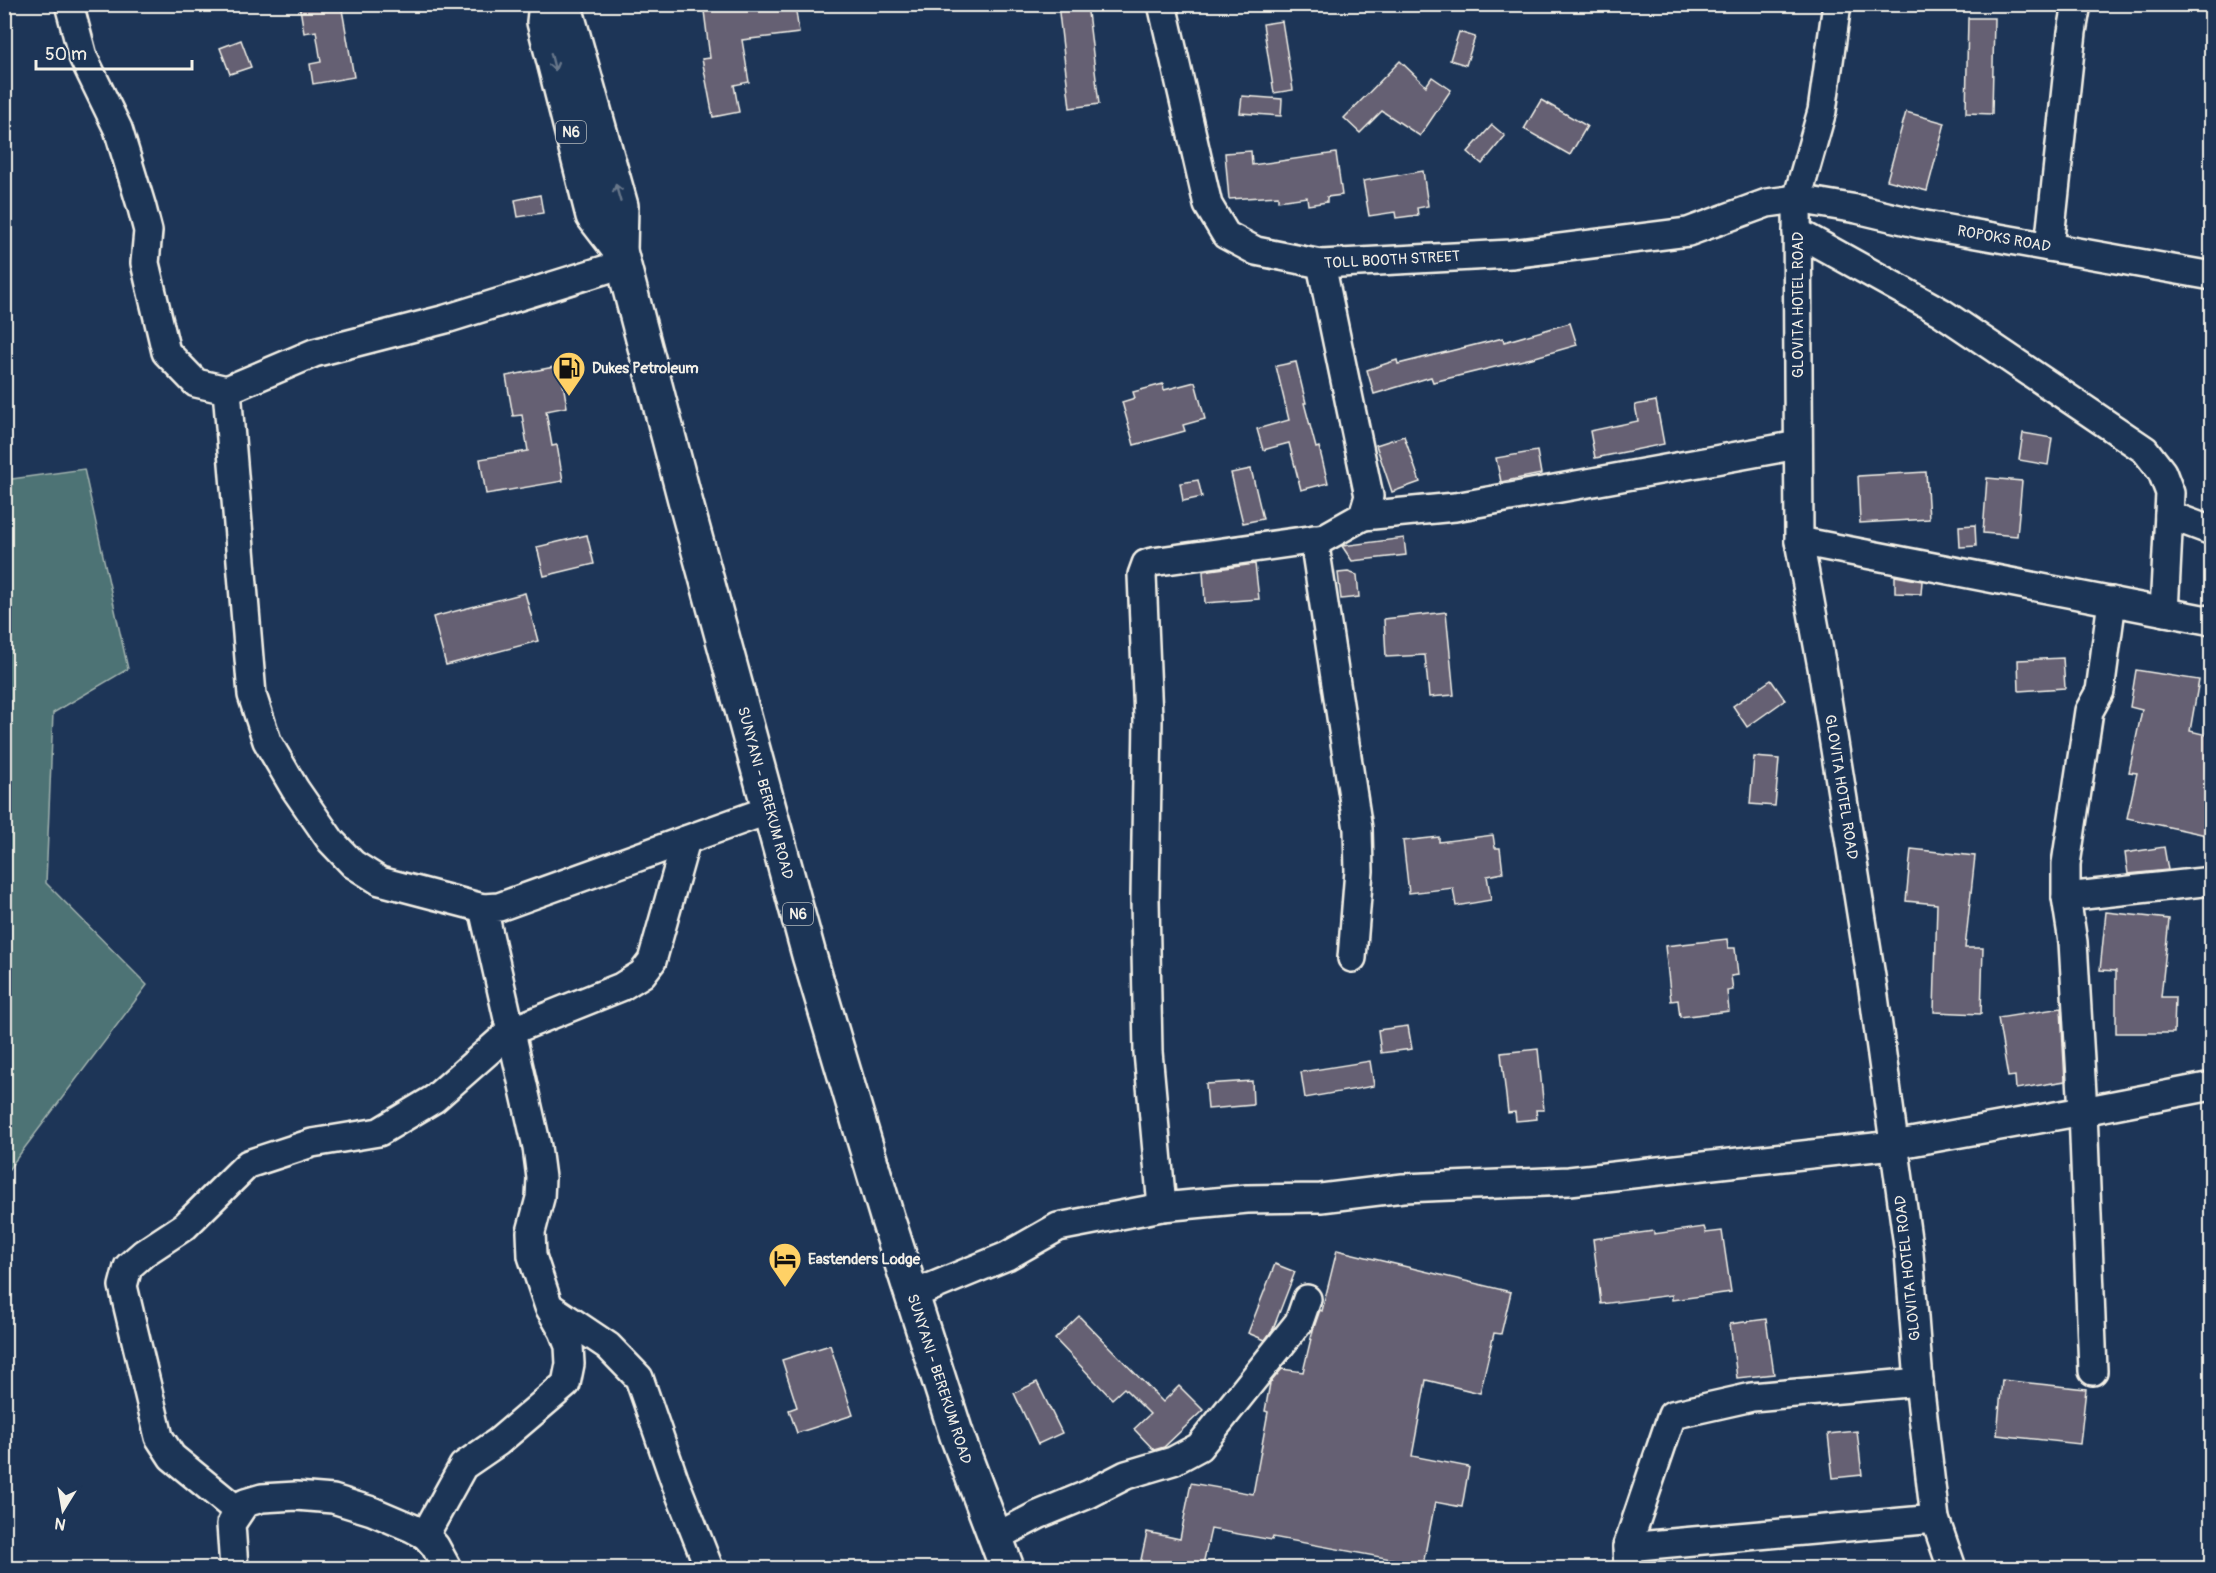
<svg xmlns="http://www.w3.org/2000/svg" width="2216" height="1573" font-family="Pangolin,sans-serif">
	<rect width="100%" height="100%" fill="#1d3557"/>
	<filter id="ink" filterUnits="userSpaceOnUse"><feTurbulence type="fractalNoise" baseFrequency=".0167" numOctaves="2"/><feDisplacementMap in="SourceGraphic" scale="12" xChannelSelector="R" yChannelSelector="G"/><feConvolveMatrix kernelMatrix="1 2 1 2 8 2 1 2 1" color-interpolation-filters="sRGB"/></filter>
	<g filter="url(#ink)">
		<polygon fill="#4e7375" stroke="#a1b2ae" stroke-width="1.5" points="84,469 128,669 53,713 46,883 147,985 5,1174 5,480"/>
		<g fill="#656073" stroke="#f4f1e8" stroke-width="1.5">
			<polygon points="319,4 341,4 354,77 313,84 310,64 321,62 316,31 304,33 300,8"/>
			<polygon points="756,4 795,4 799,33 742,40 749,82 734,85 739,112 713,117 702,59 710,58 704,11"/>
			<polygon points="1058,4 1087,4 1099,104 1070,108"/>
			<polygon points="1968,18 1994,18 1992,114 1966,113"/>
			<polygon points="1282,21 1293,90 1274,93 1263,24"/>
			<polygon points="1459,32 1475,37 1466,65 1450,60"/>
			<polygon points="241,40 251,67 230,74 220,48"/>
			<polygon points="1400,61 1426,86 1432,77 1451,90 1420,136 1382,111 1360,133 1344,118"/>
			<polygon points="1242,96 1282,99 1281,116 1240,113"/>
			<polygon points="1541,100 1587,126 1570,155 1524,129"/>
			<polygon points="1906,112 1945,123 1927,191 1887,180"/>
			<polygon points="1492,125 1505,136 1482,164 1468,152"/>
			<polygon points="1251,151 1252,165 1336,153 1342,195 1327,197 1327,202 1308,205 1307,197 1278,201 1278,196 1229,199 1225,153"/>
			<polygon points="1423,171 1428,206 1417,208 1418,215 1396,218 1395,212 1369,216 1363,181"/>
			<polygon points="540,195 543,213 518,217 515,200"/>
			<polygon points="1570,323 1577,345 1532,358 1433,382 1431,377 1374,394 1367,370 1397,360 1398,364 1503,338 1504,342"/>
			<polygon points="1296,362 1306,403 1304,403 1316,448 1319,447 1328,483 1301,490 1289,443 1263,450 1257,429 1289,420 1276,366"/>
			<polygon points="560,366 567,407 546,411 552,446 557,445 563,481 486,494 480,459 528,451 522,415 513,416 506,376"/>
			<polygon points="1195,382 1205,419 1183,425 1185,431 1134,445 1122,402 1135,398 1133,392 1163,384 1164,390"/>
			<polygon points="1656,401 1664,444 1595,458 1590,431 1638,421 1635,405"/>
			<polygon points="2023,433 2052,438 2048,465 2019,460"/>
			<polygon points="1404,436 1420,482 1392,492 1376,445"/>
			<polygon points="1537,451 1541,474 1501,482 1496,458"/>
			<polygon points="1251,469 1263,519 1243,523 1231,473"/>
			<polygon points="1926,472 1929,519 1860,523 1858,476"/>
			<polygon points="1987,478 2022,481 2017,536 1983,533"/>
			<polygon points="1198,480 1202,497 1183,501 1180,483"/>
			<polygon points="1975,525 1976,546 1960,547 1959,526"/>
			<polygon points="587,535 594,564 544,576 537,547"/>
			<polygon points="1404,538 1406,555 1352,561 1342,546"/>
			<polygon points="1255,564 1259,599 1205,603 1203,571"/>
			<polygon points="1348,572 1357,575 1359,597 1341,599 1338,573"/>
			<polygon points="1895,576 1922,581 1921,594 1895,593"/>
			<polygon points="525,593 538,641 446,665 433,617"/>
			<polygon points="1446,612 1454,695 1429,697 1425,655 1386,657 1384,619"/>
			<polygon points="2063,658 2065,688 2019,691 2018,660"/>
			<polygon points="2136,670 2199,680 2190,731 2211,736 2211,836 2127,818 2137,773 2129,772 2142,710 2130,707"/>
			<polygon points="1771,680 1785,700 1747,727 1733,706"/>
			<polygon points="1754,757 1779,759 1775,806 1750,804"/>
			<polygon points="1493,835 1495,848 1500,848 1503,873 1487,876 1491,900 1456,906 1453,888 1409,893 1403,841 1439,837 1439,842"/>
			<polygon points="2164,847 2168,870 2128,874 2125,853"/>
			<polygon points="1911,849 1975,856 1965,948 1983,948 1981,1014 1934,1012 1937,904 1906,901"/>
			<polygon points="2106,912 2169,919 2161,997 2175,997 2174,1033 2116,1033 2116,971 2100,970"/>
			<polygon points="1727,939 1728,948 1735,948 1738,975 1731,976 1733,990 1727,991 1729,1011 1680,1017 1678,1000 1671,1001 1665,946"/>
			<polygon points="2061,1008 2065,1081 2016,1089 2015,1076 2008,1077 1998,1018"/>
			<polygon points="1408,1026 1412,1049 1381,1053 1378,1030"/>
			<polygon points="1538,1049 1544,1110 1536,1110 1537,1119 1516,1121 1515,1112 1508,1113 1501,1053"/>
			<polygon points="1370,1061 1374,1086 1305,1098 1301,1072"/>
			<polygon points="1252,1081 1253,1105 1208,1109 1206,1084"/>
			<polygon points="1704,1227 1706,1233 1722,1231 1731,1292 1672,1300 1672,1295 1601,1304 1593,1239 1654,1231 1654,1234"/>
			<polygon points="1337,1250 1511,1292 1501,1334 1494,1333 1480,1393 1426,1380 1412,1456 1469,1467 1462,1507 1435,1502 1423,1565 1273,1537 1272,1540 1211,1529 1202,1569 1139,1569 1147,1532 1180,1539 1191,1483 1253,1494 1268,1412 1265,1411 1270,1383 1282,1369 1303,1372 1313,1330 1320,1310 1322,1311"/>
			<polygon points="1275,1264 1295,1272 1273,1329 1265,1340 1248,1333"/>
			<polygon points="1079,1316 1163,1402 1179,1386 1203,1410 1164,1447 1154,1450 1134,1429 1150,1414 1124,1388 1112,1399 1055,1339"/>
			<polygon points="1766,1319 1774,1374 1737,1378 1730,1324"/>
			<polygon points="830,1345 853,1415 797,1433 789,1410 797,1407 782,1360"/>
			<polygon points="2002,1380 2086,1389 2080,1444 1997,1435"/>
			<polygon points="1037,1382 1062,1433 1038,1444 1014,1393"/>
			<polygon points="1857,1431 1862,1475 1833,1478 1828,1434"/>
		</g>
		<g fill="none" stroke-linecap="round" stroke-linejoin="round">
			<defs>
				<g id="minor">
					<polyline points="69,4 83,57 118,129 142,208 148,231 145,263 166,352 196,383 227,390 314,353 446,319 623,264"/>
					<polyline points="1162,4 1208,205 1226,235 1256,251 1321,264 1511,254 1688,232 1767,203 1797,199 1857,209 1920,224 2212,276"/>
					<polyline points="1837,4 1822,111 1797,199 1799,541 1822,667 1873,989 1909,1253 1919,1382 1935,1519 1952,1568"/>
					<polyline points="1797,232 1941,312 2145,450 2162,472 2170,493 2164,612"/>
					<polyline points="2049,247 2072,32 2077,4"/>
					<polyline points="227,390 252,695 267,741 295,789 331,841 353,864 380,881 483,908"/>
					<polyline points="2169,515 2212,531"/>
					<polyline points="1363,516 1455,507 1798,445"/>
					<polyline points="1314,539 1358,829 1359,871 1352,958"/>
					<polyline points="1799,541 2212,621"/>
					<polyline points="2066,897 2212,881"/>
					<polyline points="1162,1207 1247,1199 1321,1198 1403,1188 1569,1181 1847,1150 1894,1145 2083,1111 2212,1086"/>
					<polyline points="912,1295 1007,1256 1058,1227 1162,1207 1148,1052 1145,899 1148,718 1142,575 1146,564 1152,562 1324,538 1363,516 1369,496 1321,264"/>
					<polyline points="553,1309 608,1346 639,1378 674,1479 709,1568"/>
					<polyline points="2093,1371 2083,1111 2073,942 2066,897 2066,864 2089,711 2100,691 2112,601"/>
					<polyline points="238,1511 172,1457 159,1437 123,1286 128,1267 144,1253 185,1226 248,1164 312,1143 379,1132 434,1099 511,1031 621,987 642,974 652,961 686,840"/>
					<polyline points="425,1535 463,1466 498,1442 566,1384 570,1364 569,1346 563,1331 549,1307 532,1256 531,1232 540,1198 541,1178 537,1147 483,908 499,907 769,810"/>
					<polyline points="994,1538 1038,1515 1089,1494 1126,1475 1173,1461 1199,1447 1299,1322 1307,1299"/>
					<polyline points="1627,1547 1672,1415 1752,1397 1919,1382"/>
					<polyline points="234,1568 231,1524 245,1503 262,1498 296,1496 333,1499 372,1511 412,1528 425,1535 435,1546 447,1568"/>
					<polyline points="1628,1568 1627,1547 1935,1519"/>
				</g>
				<g id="major">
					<polyline points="546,4 544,22 593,216 620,251"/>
					<polyline points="558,4 567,14 621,206 620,251 685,500 809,955 887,1217 957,1436 1007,1568"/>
				</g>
			</defs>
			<use href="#minor" stroke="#f4f1e8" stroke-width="32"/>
			<use href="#major" stroke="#f4f1e8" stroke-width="38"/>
			<use href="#minor" stroke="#1d3557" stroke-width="27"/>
			<use href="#major" stroke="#1d3557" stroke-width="33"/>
		</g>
		<defs><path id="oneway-shaft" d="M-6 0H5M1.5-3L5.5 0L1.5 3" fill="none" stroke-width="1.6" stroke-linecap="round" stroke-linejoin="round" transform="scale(1.5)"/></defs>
		<g stroke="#68778a">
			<use href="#oneway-shaft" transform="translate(553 62) rotate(76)"/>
			<use href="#oneway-shaft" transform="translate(618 193) rotate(-106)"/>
		</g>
	</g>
	<defs>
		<symbol id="fuel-pin" viewBox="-11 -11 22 30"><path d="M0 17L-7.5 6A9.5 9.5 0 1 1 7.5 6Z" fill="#ffd166" stroke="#1d3557"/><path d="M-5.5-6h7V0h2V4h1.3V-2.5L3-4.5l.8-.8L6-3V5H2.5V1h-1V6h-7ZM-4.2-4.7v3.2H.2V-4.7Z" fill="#111"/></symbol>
		<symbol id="hotel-pin" viewBox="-11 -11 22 30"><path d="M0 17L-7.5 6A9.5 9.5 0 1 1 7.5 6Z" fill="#ffd166" stroke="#1d3557"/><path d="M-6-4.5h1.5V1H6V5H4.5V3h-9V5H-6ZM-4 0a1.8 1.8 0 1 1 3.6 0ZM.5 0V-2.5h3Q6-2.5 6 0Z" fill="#111"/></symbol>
	</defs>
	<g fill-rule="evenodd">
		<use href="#fuel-pin" x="550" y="349" width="38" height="52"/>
		<use href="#hotel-pin" x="766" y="1240" width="38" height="52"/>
	</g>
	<g text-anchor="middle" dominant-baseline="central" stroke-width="5" stroke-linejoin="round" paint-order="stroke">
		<g fill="#1d3557" stroke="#b4b9bc" stroke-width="1.5">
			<rect x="556" y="121" width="30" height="22" rx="4.5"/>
			<rect x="783" y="903" width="30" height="22" rx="4.5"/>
		</g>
		<g font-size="14" font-weight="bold" fill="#f4f1e8">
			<text x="571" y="132">N6</text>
			<text x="798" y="914">N6</text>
		</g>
		<g font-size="15" fill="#f4f1e8" stroke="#1d3557">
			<text transform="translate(2004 239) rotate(10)">ROPOKS ROAD</text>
			<text transform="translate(1392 260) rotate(-3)">TOLL BOOTH STREET</text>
			<text transform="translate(1798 305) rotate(-90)">GLOVITA HOTEL ROAD</text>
			<text transform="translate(1841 787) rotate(81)">GLOVITA HOTEL ROAD</text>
			<text transform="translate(765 793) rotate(75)">SUNYANI - BEREKUM ROAD</text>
			<text transform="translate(1908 1268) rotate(-96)">GLOVITA HOTEL ROAD</text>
			<text transform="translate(939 1379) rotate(72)">SUNYANI - BEREKUM ROAD</text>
		</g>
		<g font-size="15" font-weight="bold" fill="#f4f1e8" stroke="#1d3557" text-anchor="start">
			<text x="592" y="368">Dukes Petroleum</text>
			<text x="808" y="1259">Eastenders Lodge</text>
		</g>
	</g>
	<rect width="2216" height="1573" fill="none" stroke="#1d3557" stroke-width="24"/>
	<rect x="12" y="12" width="2192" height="1549" fill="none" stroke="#f4f1e8" stroke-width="2" filter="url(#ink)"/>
	<g transform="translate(63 1510) rotate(191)" stroke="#1d3557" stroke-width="4.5" paint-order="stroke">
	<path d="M0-4.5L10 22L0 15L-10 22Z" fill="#f4f1e8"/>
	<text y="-9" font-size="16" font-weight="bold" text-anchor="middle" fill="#f4f1e8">N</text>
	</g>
	<path d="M36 60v9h156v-9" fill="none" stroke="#f4f1e8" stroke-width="3"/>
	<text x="45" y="60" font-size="18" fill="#f4f1e8" stroke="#1d3557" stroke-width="4.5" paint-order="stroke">50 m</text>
</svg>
